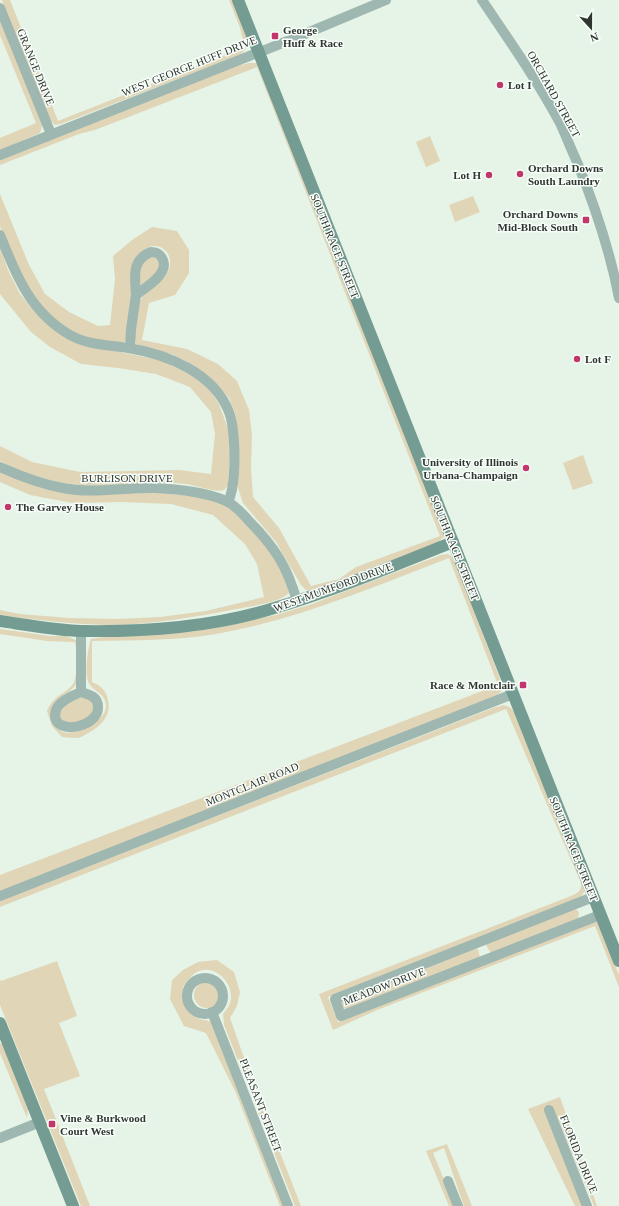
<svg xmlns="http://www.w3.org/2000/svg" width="619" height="1206" font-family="Georgia,serif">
	<rect width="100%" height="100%" fill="#e5f4e6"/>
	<g fill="#e0d5b7">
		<path d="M2,0H10L58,121L245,47L239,25L229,0H233L248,38C248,47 245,52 237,56L61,124L55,125L52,122L47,115Z"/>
		<polygon points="0,16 41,119 42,127 40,133 0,150 0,138 36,123 0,35"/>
		<path d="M249,63H257L445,536L437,543L310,591L306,590L301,585L276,542L243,503L237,485L238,435L236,416L229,398L215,383L193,365L172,354L145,350L136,344C133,335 136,304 143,296C151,286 165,281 169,269C175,253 158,239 144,250C142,252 140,255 138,257L126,340L123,344C107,341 90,340 75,333C41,318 23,280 9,247C6,240 1,232 0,225C0,215 0,204 0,194L29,265L45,294L69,312L98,326L110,325L115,279L113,256L132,240L152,227L177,231L189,250V273L175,295L149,303L142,340L187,349L218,364L237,381L249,410L252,435L251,469L253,497L279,528L311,586L339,579L356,567L440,536L257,67L95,130L79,134L0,165V159L233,67Z"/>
		<polygon points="430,136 440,161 426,167 416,142"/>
		<polygon points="473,196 480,212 455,222 449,205"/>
		<path d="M0,248L8,270L20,294L33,310L46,322L92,347L161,360L199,379L211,392L219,404L228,429L230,453L228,485L224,490C216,493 195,485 186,484C160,481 134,486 109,486C72,487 32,479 0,461V446L32,462L80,472L179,470L211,474L215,434L211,412L190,387L156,374L118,368L81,364L50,347L31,332L0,294Z"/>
		<polygon points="147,257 157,257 161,266 156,274 141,286 139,278 141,261"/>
		<polygon points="583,455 593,483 573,490 563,463"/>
		<path d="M0,471L23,480L202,497L223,504L237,513L265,539L289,588V593C278,603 252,606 237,609C194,617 151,625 107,625C71,624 35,620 0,615V610L20,614L69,618L118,619L160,617L206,611L264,597L257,564L245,544L213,515L171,504L120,502L73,503L30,495L0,482Z"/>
		<path d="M448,554L451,556L455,562L502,684V691L497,695L0,892V875L498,685L449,558C373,587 297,620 216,634C175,641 133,640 92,641V682C101,686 106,690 108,700C112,719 97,729 81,737C76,739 68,737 62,737L52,726L47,711C54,694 65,695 73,684C78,677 76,656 76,647L75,642L47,641L0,634V629L50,636H66L76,640L77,681L75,686L57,704L58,729C60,730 61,731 63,732C77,736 106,721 106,706C106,694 95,692 90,685C83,676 88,649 91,639L104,637L196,631L276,615L312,604L441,555Z"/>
		<path d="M83,697L94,702L95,712L79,723H62C61,720 59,716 60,713C61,706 77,699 83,697Z"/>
		<path d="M504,705L511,708L516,715L586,889C583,894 581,898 576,900L328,997L338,1022L594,921L598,923L619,975V987L595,926L377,1010L333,1030L319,994L571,896C577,893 582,891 581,883L506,709L0,907V901L493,708Z"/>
		<polygon points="574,909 577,910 579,913 578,919 493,952 490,952 486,945 488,943"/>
		<polygon points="475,949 478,949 480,958 346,1009 342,1007 341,1002"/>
		<path d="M217,960L234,972L240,992L237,1006L230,1018L254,1086L301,1206H295L224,1025L223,1014C227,1009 231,1004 231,998C232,980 212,962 195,973C190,977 187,982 183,987C184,1000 185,1014 200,1019C206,1021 206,1019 212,1023L286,1206H280L236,1093L206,1033L184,1026L170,999L172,980L183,970L198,962Z"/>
		<polygon points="57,961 77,1016 59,1023 80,1076 44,1089 90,1206 81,1206 0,1005 0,979 1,981"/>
		<circle cx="207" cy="995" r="13"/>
		<polygon points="0,1043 3,1045 27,1105 28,1110 27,1118 0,1053"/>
		<polygon points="560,1097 597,1206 594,1206 556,1114 584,1206 575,1206 528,1109"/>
		<polygon points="447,1144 472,1206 464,1206 444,1148 433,1153 455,1206 449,1206 426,1151"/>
	</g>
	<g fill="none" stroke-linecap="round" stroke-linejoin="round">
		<g stroke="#9eb7b1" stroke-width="10">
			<path d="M482,0C509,40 537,80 560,123C566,136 571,149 577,162C595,206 610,251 619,298"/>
			<polyline points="0,8 51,134"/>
			<polyline points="0,155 295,38 386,0"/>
			<path d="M0,235C16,275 30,312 70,335C88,345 108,345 128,348C167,354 214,373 229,412C233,422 233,432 234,442C235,458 235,488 228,502"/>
			<path d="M151,252C156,252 159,253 162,258C171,273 146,287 136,295C135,277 131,260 151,252Z"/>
			<polyline points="130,348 131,329 136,295"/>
			<path d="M0,467C20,476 41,484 63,488C93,494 125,487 155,488C177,489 206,492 226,501C235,505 243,514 249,521C274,546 287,566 297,601"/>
			<path d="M81,692C89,695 98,696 98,707C99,729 48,737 56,710C59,701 72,696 81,692Z"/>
			<polyline points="81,692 81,631"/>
			<polyline points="0,896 513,694"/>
			<polyline points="593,897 335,999 341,1016 600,915"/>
			<circle cx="205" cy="996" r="18"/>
			<polyline points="212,1012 288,1206"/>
			<polyline points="549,1110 587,1206"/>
			<polyline points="0,1138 40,1122"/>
			<polyline points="448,1181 458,1206"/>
		</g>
		<g stroke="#759c92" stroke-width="12">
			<polyline points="238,0 619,961"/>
			<path d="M0,621C27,625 54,630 81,631C143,632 212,627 271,609C333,591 393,566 453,542"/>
			<polyline points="0,1023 73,1206"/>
		</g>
	</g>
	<g fill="#c1366b" stroke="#f8fef9" stroke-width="1.5">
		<rect x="271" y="32" width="8" height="8" rx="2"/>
		<circle cx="500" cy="85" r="4"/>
		<circle cx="520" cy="174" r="4"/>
		<circle cx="489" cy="175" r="4"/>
		<rect x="582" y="216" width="8" height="8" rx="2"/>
		<circle cx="577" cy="359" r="4"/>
		<circle cx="526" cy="468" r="4"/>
		<circle cx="8" cy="507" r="4"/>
		<rect x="519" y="681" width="8" height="8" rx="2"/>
		<rect x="48" y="1120" width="8" height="8" rx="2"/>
	</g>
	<g text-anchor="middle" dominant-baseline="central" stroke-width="3" stroke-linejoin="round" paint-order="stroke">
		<g font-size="11" font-weight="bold" fill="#2f3530" stroke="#f8fef9" text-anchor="start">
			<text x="283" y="30">George<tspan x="283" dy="13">Huff &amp; Race</tspan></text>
			<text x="508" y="85">Lot I</text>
			<text x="528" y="168">Orchard Downs<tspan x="528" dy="13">South Laundry</tspan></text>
			<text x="481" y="175" text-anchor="end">Lot H</text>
			<text x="578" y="214" text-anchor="end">Orchard Downs<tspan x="578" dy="13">Mid-Block South</tspan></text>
			<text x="585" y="359">Lot F</text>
			<text x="518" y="462" text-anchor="end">University of Illinois<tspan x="518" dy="13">Urbana-Champaign</tspan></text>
			<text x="16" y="507">The Garvey House</text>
			<text x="515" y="685" text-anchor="end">Race &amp; Montclair</text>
			<text x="60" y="1118">Vine &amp; Burkwood<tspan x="60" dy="13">Court West</tspan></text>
		</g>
		<g font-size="11" fill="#2f3530" stroke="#f8fef9">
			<text transform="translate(189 66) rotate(-22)">WEST GEORGE HUFF DRIVE</text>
			<text transform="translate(36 67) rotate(68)">GRANGE DRIVE</text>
			<text transform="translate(554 94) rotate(61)">ORCHARD STREET</text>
			<text transform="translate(335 246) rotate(68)">SOUTH RACE STREET</text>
			<text x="127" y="478">BURLISON DRIVE</text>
			<text transform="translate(455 548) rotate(68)">SOUTH RACE STREET</text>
			<text transform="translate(333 587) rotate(-20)">WEST MUMFORD DRIVE</text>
			<text transform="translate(252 784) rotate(-22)">MONTCLAIR ROAD</text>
			<text transform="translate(574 849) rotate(68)">SOUTH RACE STREET</text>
			<text transform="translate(384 986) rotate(-21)">MEADOW DRIVE</text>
			<text transform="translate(261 1105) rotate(69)">PLEASANT STREET</text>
			<text transform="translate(579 1154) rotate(68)">FLORIDA DRIVE</text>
		</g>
	</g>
	<g transform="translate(591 28) rotate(159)" stroke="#f8fef9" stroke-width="3" paint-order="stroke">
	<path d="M0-3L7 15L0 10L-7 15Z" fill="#2f3530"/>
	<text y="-6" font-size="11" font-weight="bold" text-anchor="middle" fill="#2f3530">N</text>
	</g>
</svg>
